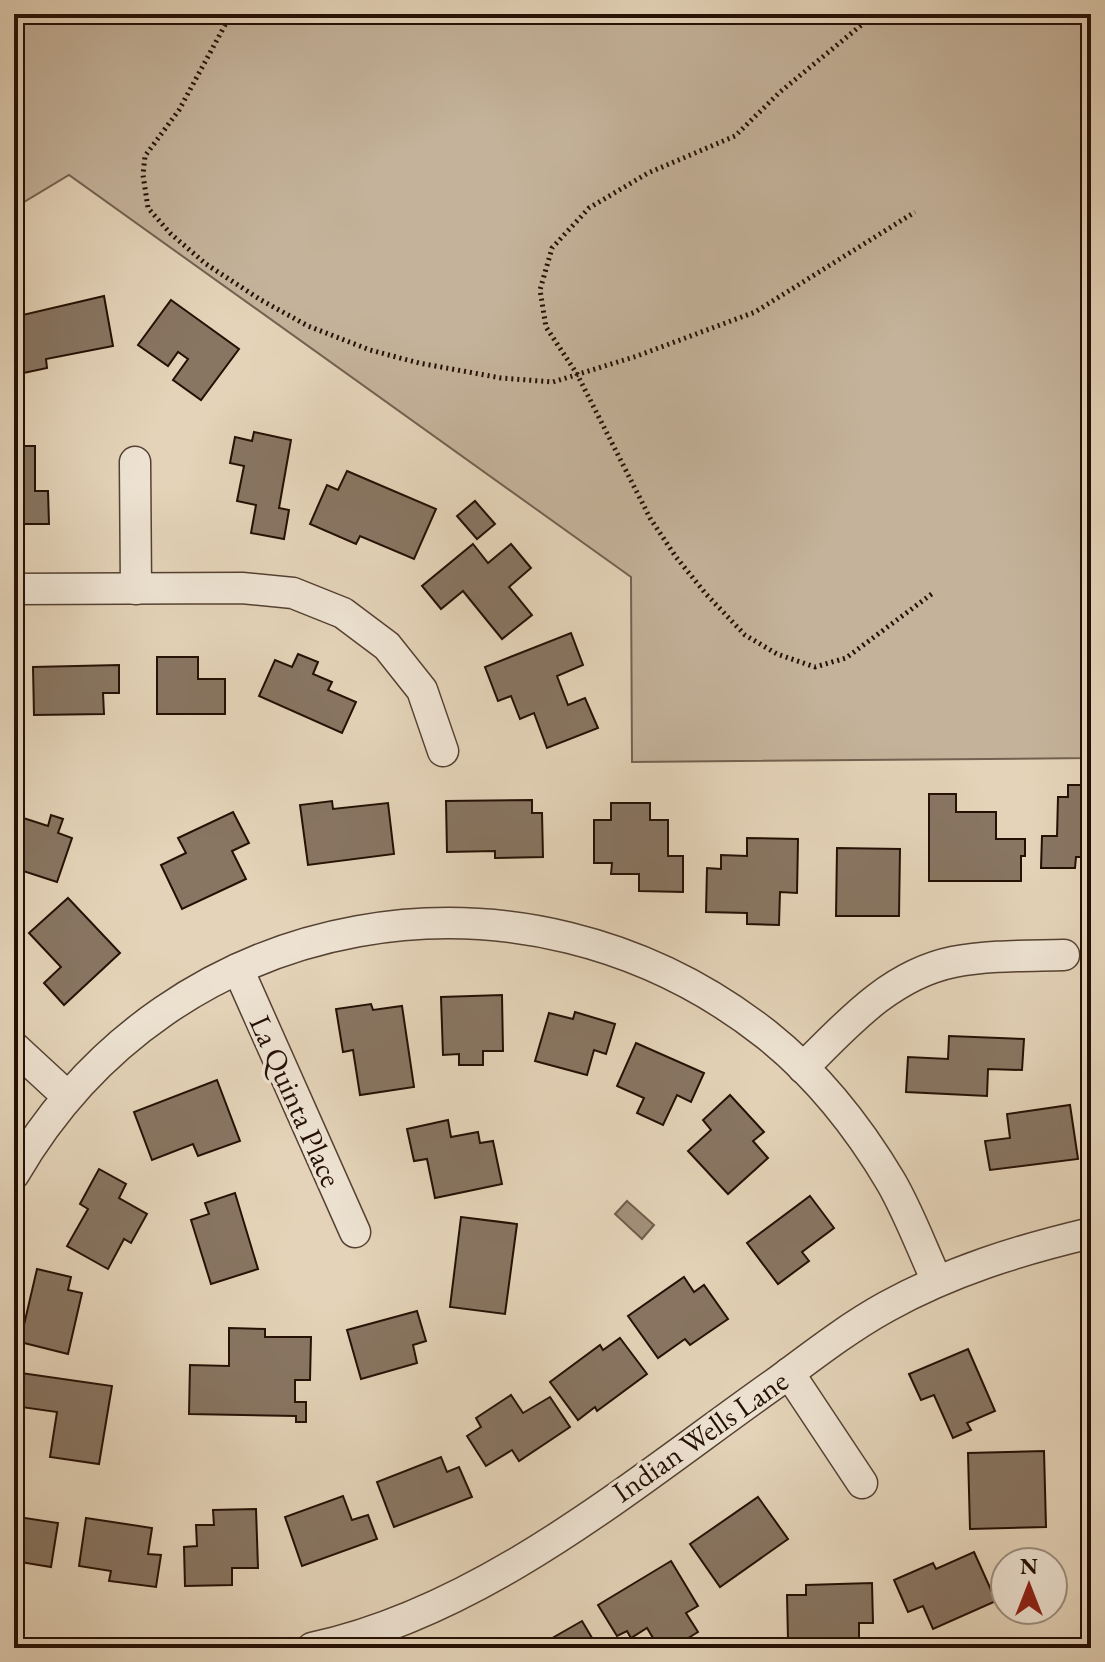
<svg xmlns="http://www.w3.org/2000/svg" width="1105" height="1662" font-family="'EB Garamond',serif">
	<rect width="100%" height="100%" fill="#e4d3b8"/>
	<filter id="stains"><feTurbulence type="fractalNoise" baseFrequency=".0025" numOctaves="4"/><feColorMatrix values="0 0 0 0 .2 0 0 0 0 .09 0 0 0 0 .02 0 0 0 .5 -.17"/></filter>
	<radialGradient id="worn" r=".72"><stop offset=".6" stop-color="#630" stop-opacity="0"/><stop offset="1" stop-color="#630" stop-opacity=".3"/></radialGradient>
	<polygon fill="#c4b29a" stroke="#746150" stroke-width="2" points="14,14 1091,14 1091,758 632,762 631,577 69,175 14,208"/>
	<polygon fill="#a3917b" stroke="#715d4c" stroke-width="2" points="627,1201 654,1225 642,1239 615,1214"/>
	<g fill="#887562" stroke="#251005" stroke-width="2">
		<polygon points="104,296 113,346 46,359 47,368 14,375 14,317"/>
		<polygon points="171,300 239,349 201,400 173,380 188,359 178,352 168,366 138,345"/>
		<polygon points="254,432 291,440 279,508 289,510 284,539 251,533 256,505 237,501 244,466 230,463 235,437 252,441"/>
		<polygon points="14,446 35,446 35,491 48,491 49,524 14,524"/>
		<polygon points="347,471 436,509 414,559 360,536 356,544 310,524 327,485 338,490"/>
		<polygon points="475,501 495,524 477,539 457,516"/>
		<polygon points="473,544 488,563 511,544 531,568 509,587 532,615 502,639 463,591 441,609 422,586"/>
		<polygon points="571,633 583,665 557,676 568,705 585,698 598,728 547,748 534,713 520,719 511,696 498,701 485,667"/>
		<polygon points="298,654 318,662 313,674 332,682 328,690 356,702 342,733 259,696 275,660 292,667"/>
		<polygon points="157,657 198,657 198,679 225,679 225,714 157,714"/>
		<polygon points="119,665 119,693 103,693 104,714 34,715 33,667"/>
		<polygon points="1068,785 1087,785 1087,800 1091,801 1091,857 1076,857 1075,868 1041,868 1042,836 1057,836 1058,797 1068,797"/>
		<polygon points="929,794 956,794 956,812 996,812 996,839 1025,839 1025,856 1021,856 1021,881 929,881"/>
		<polygon points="532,800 532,813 542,813 543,857 495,858 495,851 447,852 446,801"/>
		<polygon points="332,801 333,809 388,803 394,854 308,865 300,805"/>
		<polygon points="611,803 650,803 650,820 668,820 668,856 683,856 683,892 639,891 639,874 611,874 612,863 594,863 594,820 611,820"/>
		<polygon points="233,812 249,843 232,851 246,879 182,909 161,865 186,853 178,838"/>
		<polygon points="14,815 48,826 51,815 63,819 58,833 72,838 57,882 14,868"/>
		<polygon points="747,838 798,839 797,893 780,892 779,925 747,924 747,913 706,912 707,868 721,869 721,855 747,856"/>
		<polygon points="837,848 900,849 899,916 836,916"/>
		<polygon points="68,898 120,953 64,1005 44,983 61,967 29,933"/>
		<polygon points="502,995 503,1051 483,1051 483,1065 459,1065 459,1054 443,1055 441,997"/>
		<polygon points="371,1004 373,1010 402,1006 414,1087 360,1095 353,1050 343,1052 336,1009"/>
		<polygon points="575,1012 615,1024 606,1054 594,1050 587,1075 535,1061 549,1013 573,1019"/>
		<polygon points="949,1036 1024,1039 1022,1070 988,1069 987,1096 906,1092 908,1057 948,1059"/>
		<polygon points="636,1043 704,1073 691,1102 677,1095 663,1125 637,1113 644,1098 617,1086"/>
		<polygon points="217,1080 240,1141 198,1156 193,1144 152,1160 134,1112"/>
		<polygon points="730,1095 764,1132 753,1141 768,1158 728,1194 688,1151 711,1130 703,1120"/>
		<polygon points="1070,1105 1078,1159 990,1170 985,1141 1010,1138 1007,1114"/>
		<polygon points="448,1120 451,1137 478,1132 480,1143 493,1141 502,1184 435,1198 427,1159 414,1161 407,1129"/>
		<polygon points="99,1169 126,1184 119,1198 147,1214 131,1243 124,1239 108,1269 67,1246 88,1209 80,1204"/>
		<polygon points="235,1193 258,1269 211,1284 191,1220 209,1214 205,1203"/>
		<polygon points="810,1196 834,1228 802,1252 809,1261 778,1284 747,1243"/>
		<polygon points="461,1217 517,1224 505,1314 450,1307"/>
		<polygon points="37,1269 71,1277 68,1290 82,1293 68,1354 20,1342"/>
		<polygon points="684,1277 694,1292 704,1285 728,1319 690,1345 685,1339 658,1358 628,1316"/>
		<polygon points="417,1311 426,1341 413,1345 417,1363 361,1379 347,1330"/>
		<polygon points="229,1328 265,1329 265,1337 311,1337 310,1380 295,1380 295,1402 306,1402 306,1422 296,1422 296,1416 189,1414 190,1365 229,1366"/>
		<polygon points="620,1338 647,1374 597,1411 595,1407 578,1420 550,1382 600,1345 603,1350"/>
		<polygon points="968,1349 995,1411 967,1423 971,1430 953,1438 934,1395 921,1400 909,1374"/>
		<polygon points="14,1372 112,1386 99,1464 50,1457 57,1412 14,1406"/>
		<polygon points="511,1395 523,1413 550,1397 570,1427 519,1461 512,1450 486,1466 467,1436 481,1427 476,1418"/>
		<polygon points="1044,1451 1046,1527 970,1529 968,1453"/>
		<polygon points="441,1457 447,1472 459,1467 472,1497 394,1527 377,1482"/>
		<polygon points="343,1496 352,1520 368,1515 377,1539 302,1566 285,1517"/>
		<polygon points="758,1497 788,1539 720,1587 690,1544"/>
		<polygon points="14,1498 21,1499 18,1517 58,1523 51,1567 14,1561"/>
		<polygon points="256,1509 258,1568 232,1568 232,1585 185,1586 184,1547 197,1546 196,1525 214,1525 213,1510"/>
		<polygon points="86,1518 152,1528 148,1554 161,1555 156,1587 109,1581 111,1571 79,1566"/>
		<polygon points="974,1552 996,1601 933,1629 923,1606 908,1612 894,1580 933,1563 936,1569"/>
		<polygon points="671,1561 698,1606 686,1613 698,1632 672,1648 659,1648 647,1628 631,1638 627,1631 617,1636 598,1605"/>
		<polygon points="872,1583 873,1623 859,1623 859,1638 788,1639 787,1595 806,1595 806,1585"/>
		<polygon points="582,1621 598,1648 542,1648 540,1645"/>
	</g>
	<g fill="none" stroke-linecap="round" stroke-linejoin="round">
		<defs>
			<g id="minor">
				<polyline points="135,462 136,589"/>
				<polyline points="14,589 242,588 293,593 343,613 387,646 422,690 443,751"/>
				<polyline points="238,969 355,1232"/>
				<polyline points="14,1047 67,1096"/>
				<path d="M803,1068C847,1024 890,975 953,962C989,955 1028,956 1064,955"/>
				<path d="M14,1174C170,904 524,843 767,1035C817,1075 859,1128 891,1182C909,1213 922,1249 937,1281"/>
				<polyline points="789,1373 862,1483"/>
				<path d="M312,1648C485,1611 635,1482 777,1382C812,1356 848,1328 886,1307C951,1271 1019,1250 1091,1233"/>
			</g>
		</defs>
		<use href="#minor" stroke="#554132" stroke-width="33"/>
		<g stroke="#251005" stroke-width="5" stroke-dasharray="2 4" stroke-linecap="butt">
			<polyline points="231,14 179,110 145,156 143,175 148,208 171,234 206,264 261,300 308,326 370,350 419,363 501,378 553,382 637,356 755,312 915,212"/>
			<polyline points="882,14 865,22 780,92 735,136 648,173 589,208 552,248 540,290 546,327 577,374 650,518 676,557 706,594 745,635 777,654 815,667 846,658 933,593"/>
		</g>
		<use href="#minor" stroke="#ede2d1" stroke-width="30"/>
	</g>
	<g text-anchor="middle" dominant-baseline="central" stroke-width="7" stroke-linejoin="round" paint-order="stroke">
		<g font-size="30" fill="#251005" stroke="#ede2d1">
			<text transform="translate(296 1101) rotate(66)">La Quinta Place</text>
			<text transform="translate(700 1436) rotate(-35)">Indian Wells Lane</text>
		</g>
	</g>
	<rect width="1105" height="1662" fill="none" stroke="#e4d3b8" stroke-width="48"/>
	<rect x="16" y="16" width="1073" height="1630" fill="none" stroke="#251005" stroke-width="4"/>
	<rect x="24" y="24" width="1057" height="1614" fill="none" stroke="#251005" stroke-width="2"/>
	<g transform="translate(1029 1586)"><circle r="38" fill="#ede2d1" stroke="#9d8e7f" stroke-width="2"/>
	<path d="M0-6L14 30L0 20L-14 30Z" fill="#8f2418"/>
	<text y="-12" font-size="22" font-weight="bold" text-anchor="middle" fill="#251005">N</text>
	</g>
	<rect width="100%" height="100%" filter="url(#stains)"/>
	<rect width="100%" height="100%" fill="url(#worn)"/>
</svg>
